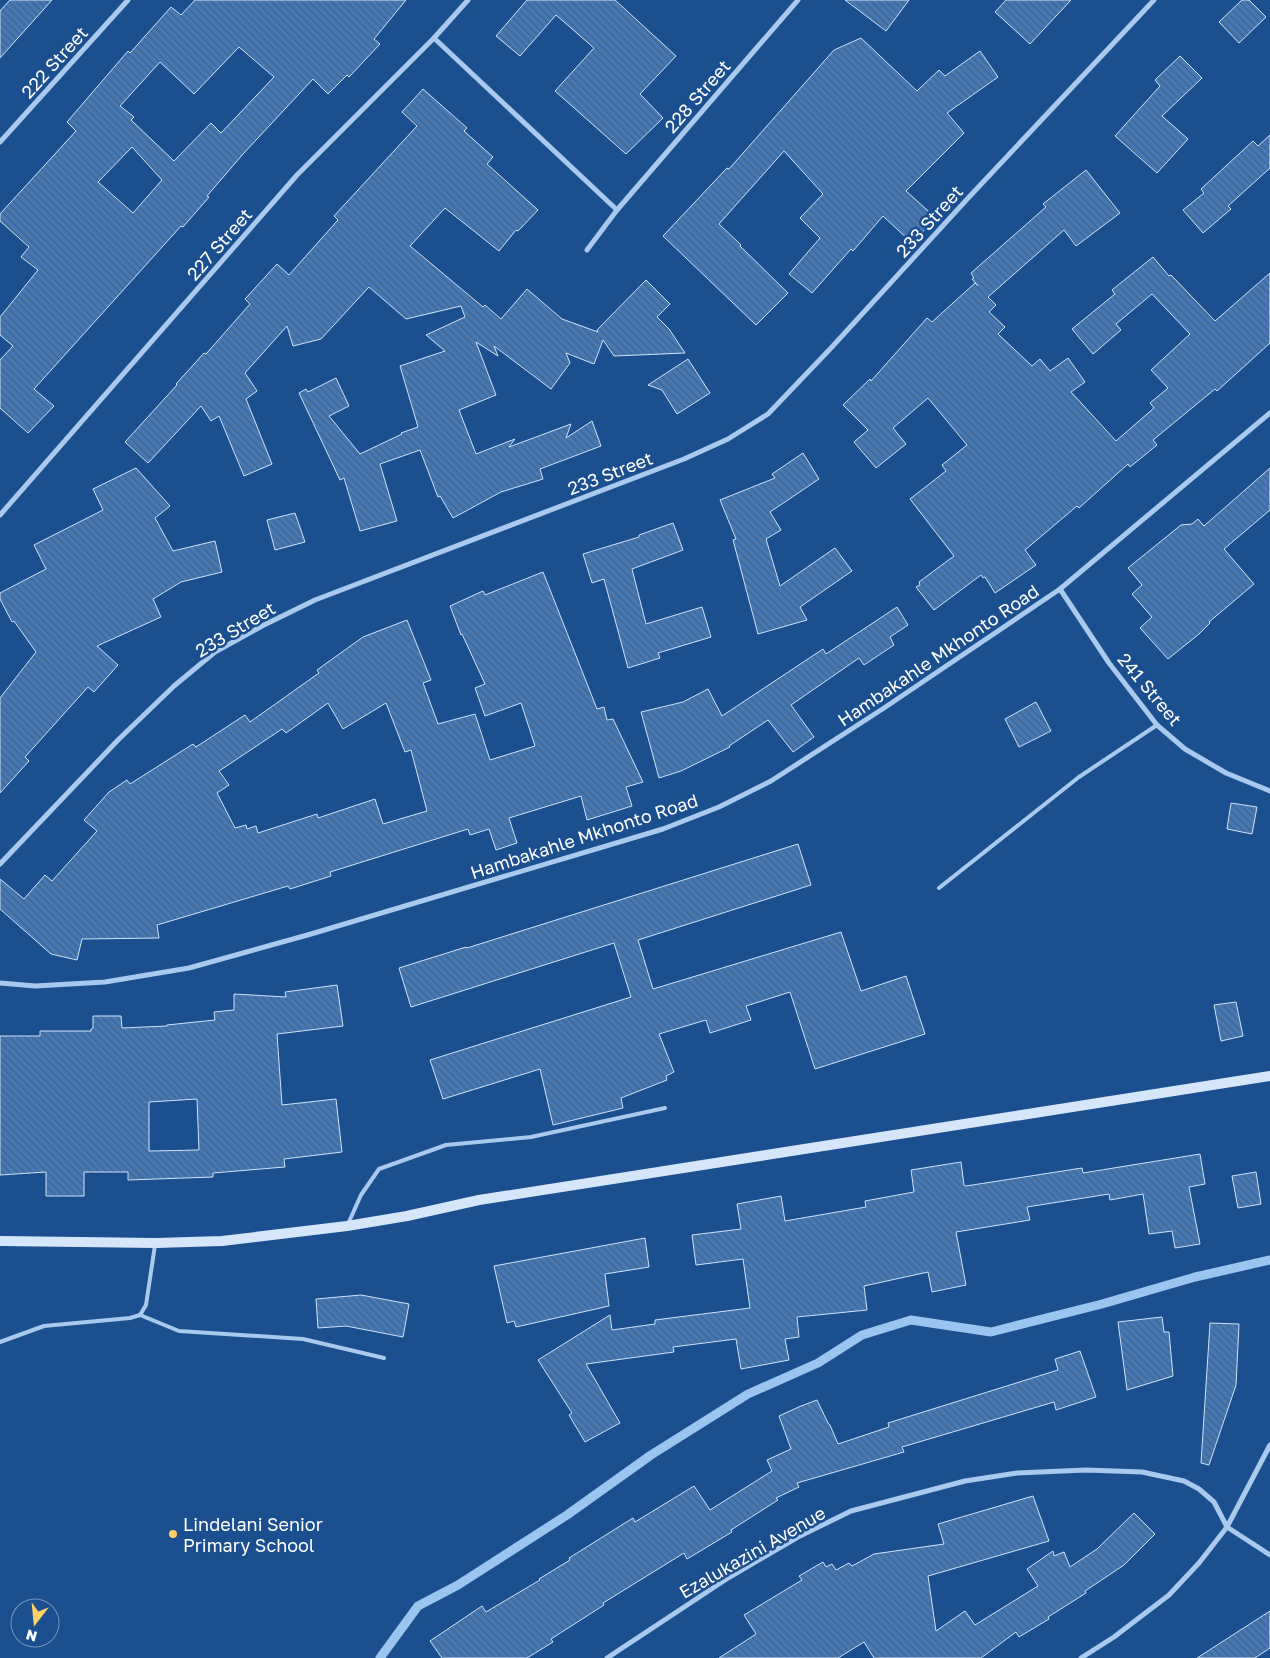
<svg xmlns="http://www.w3.org/2000/svg" width="1270" height="1658" font-family="'Golos Text',sans-serif">
	<defs>
		<pattern id="building-back-hatch" width="6" height="6" patternUnits="userSpaceOnUse" patternTransform="scale(1.25)"><rect width="6" height="6" fill="#4478b7"/><path d="M-1 5l2 2M0 0l6 6M5-1l2 2" fill="none" stroke="#486282"/></pattern>
	</defs>
	<rect width="100%" height="100%" fill="#1b4f8f"/>
	<g fill="none" stroke-linecap="round" stroke-linejoin="round">
		<polyline stroke="#9cc4f0" stroke-width="9" points="380,1658 418,1606 458,1585 567,1515 651,1455 748,1394 818,1363 862,1335 911,1320 991,1332 1102,1304 1195,1277 1270,1260"/>
	</g>
	<g fill="url(#building-back-hatch)" stroke="#cfe3fa" fill-rule="evenodd">
		<polygon points="10,0 52,0 0,58 0,11"/>
		<path d="M195,0H406L374,39L380,44L349,77L347,75L328,94L313,79L243,154L207,196L209,197L183,227L181,226L34,389L54,406L28,433L0,408V360L13,346L0,335V317L38,270L21,257L29,247L0,221V214L76,131L67,122L128,51L130,53L171,7L181,15ZM239,47L274,77L221,133L211,123L174,161L131,120L134,117L120,106L160,62L194,94ZM132,147L162,180L133,213L98,182Z"/>
		<polygon points="527,0 615,0 676,56 640,94 663,118 626,154 555,91 594,48 556,15 520,56 496,36"/>
		<polygon points="845,0 909,0 886,31"/>
		<polygon points="1006,0 1071,0 1030,44 995,12"/>
		<polygon points="1242,0 1249,0 1266,17 1239,43 1219,22"/>
		<polygon points="861,38 917,91 939,70 945,76 980,51 998,77 947,113 964,133 906,191 936,218 912,243 883,216 853,251 851,249 812,293 789,274 820,238 800,218 823,194 784,151 719,224 741,245 740,246 788,293 756,325 663,236 727,168 729,169 834,50"/>
		<polygon points="1180,56 1202,78 1162,116 1188,139 1157,173 1115,136 1160,86 1155,80"/>
		<polygon points="423,89 467,128 464,131 493,157 487,164 538,210 518,231 516,230 499,251 445,208 410,246 483,307 485,305 501,319 527,289 562,319 598,332 597,330 646,280 670,304 657,317 669,329 685,353 614,356 603,340 594,364 566,353 570,363 551,389 494,346 498,356 476,342 496,395 459,410 476,454 515,439 509,447 571,424 566,438 592,421 601,446 540,469 543,479 501,492 453,518 440,496 438,497 420,450 380,464 397,521 360,531 344,478 340,480 299,393 306,389 308,392 336,378 349,406 329,416 360,454 402,434 401,433 418,427 400,366 445,351 426,335 465,317 461,306 406,319 369,287 321,339 293,346 287,326 245,373 257,391 246,399 272,464 244,476 219,416 211,421 201,406 148,463 125,442 177,385 176,384 204,353 206,354 250,304 245,299 277,264 289,275 338,220 334,216 417,126 402,112"/>
		<polygon points="1270,135 1270,168 1228,206 1231,209 1203,233 1183,210 1204,193 1201,189 1253,141 1258,146"/>
		<polygon points="1086,170 1120,213 1076,246 1064,230 988,297 996,305 989,312 1005,327 998,334 1032,366 1040,359 1050,371 1068,358 1085,382 1071,392 1116,441 1154,408 1150,403 1168,388 1151,370 1190,334 1152,294 1116,324 1121,330 1093,354 1072,329 1115,294 1112,290 1153,257 1169,276 1171,275 1215,321 1270,273 1270,343 1217,391 1215,389 1153,440 1157,445 1130,467 1128,464 1079,508 1077,506 1025,550 1036,565 995,593 985,577 983,578 981,575 934,610 916,587 920,585 919,582 954,556 910,499 946,471 942,465 967,445 928,398 893,428 906,444 876,468 854,442 868,430 843,405 870,379 871,381 927,318 932,322 975,283 978,286 972,279 974,278 971,273 1046,207 1043,204"/>
		<polygon points="688,359 710,393 677,414 662,390 648,385"/>
		<polygon points="803,453 819,479 770,512 781,530 766,539 780,586 835,548 852,571 800,607 807,620 758,634 733,540 736,539 720,500 775,478 772,474"/>
		<polygon points="136,468 170,506 155,518 173,551 215,541 222,572 181,582 153,599 161,617 97,646 118,665 94,692 88,687 25,757 29,761 0,793 0,698 36,652 14,621 12,622 0,599 0,593 46,569 34,545 103,510 93,489"/>
		<polygon points="1270,468 1270,510 1224,549 1254,584 1209,622 1210,623 1199,634 1168,659 1140,628 1152,617 1132,594 1142,585 1128,568 1181,525 1192,524 1198,519 1204,526"/>
		<polygon points="295,513 305,542 275,550 267,520"/>
		<polygon points="673,523 683,550 632,569 646,624 702,607 711,637 658,653 660,658 628,668 604,579 592,583 583,554 639,537 639,535"/>
		<path d="M543,572L597,709L604,707L607,720L613,719L643,782L626,787L632,806L587,820L581,796L509,818L517,843L496,850L489,829L470,835L468,829L330,872L331,876L290,889L288,886L157,925L159,938L82,939L77,960L51,954L0,909V879L24,899L45,875L52,881L97,831L84,820L109,792L127,780L130,784L193,744L196,747L245,715L250,722L319,673L317,670L363,637L407,620L431,680L423,683L438,724L475,714L490,760L535,746L521,703L485,716L475,688L485,684L462,634L461,635L450,606L483,591L485,595ZM328,703L343,729L386,703L405,752L411,750L427,811L383,824L375,799L318,818L317,814L258,833L256,826L247,829L246,825L235,828L217,793L229,785L219,771L282,729L286,733Z"/>
		<polygon points="897,607 908,625 890,637 894,645 864,665 859,658 791,705 814,737 793,752 768,720 729,746 730,747 681,771 659,778 641,712 683,702 708,689 722,716 823,649 826,654"/>
		<polygon points="1036,702 1051,731 1019,747 1005,719"/>
		<polygon points="1231,803 1257,807 1252,834 1227,829"/>
		<polygon points="798,844 811,885 638,940 653,989 841,932 861,991 906,976 925,1034 815,1069 790,992 746,1006 751,1020 710,1033 706,1020 659,1034 674,1072 666,1076 667,1080 621,1098 623,1108 553,1125 540,1069 443,1099 430,1060 631,997 614,943 411,1007 399,968 466,947 467,948"/>
		<path d="M337,985L343,1026L277,1034L282,1105L336,1099L342,1152L284,1159L285,1167L213,1173V1177L128,1180V1172H84V1196H46V1172L0,1175V1036H40V1031H91V1029L93,1028V1016H121L122,1028L167,1026V1025L215,1020L214,1012L234,1010V994L286,997L285,992ZM197,1099L199,1150L149,1151V1102Z"/>
		<polygon points="1236,1002 1243,1036 1221,1041 1214,1005"/>
		<polygon points="1200,1154 1205,1184 1189,1187 1200,1244 1175,1248 1172,1231 1149,1234 1143,1194 1110,1200 1109,1194 1027,1207 1030,1220 956,1232 966,1285 932,1292 928,1272 864,1286 867,1310 797,1317 799,1337 785,1339 789,1360 741,1369 736,1339 673,1347 674,1352 586,1364 620,1423 585,1442 569,1415 572,1413 538,1360 610,1315 612,1330 655,1324 655,1320 750,1308 743,1259 696,1265 692,1235 741,1229 737,1204 781,1196 785,1221 866,1207 865,1201 914,1192 911,1170 961,1162 964,1185 966,1186 1082,1168 1083,1173"/>
		<polygon points="1256,1172 1261,1204 1238,1208 1232,1176"/>
		<polygon points="645,1238 649,1267 605,1274 609,1306 516,1327 514,1321 507,1323 494,1266"/>
		<polygon points="361,1295 409,1304 403,1337 346,1326 318,1328 316,1299"/>
		<polygon points="1162,1317 1164,1332 1169,1332 1173,1376 1127,1390 1118,1322"/>
		<polygon points="1210,1323 1239,1324 1236,1385 1209,1465 1201,1463"/>
		<polygon points="1080,1351 1096,1397 1056,1410 1054,1402 902,1447 904,1452 797,1483 799,1487 776,1498 778,1500 731,1530 732,1532 687,1559 684,1553 603,1603 604,1605 551,1639 553,1642 527,1658 442,1658 430,1641 482,1606 486,1612 540,1580 539,1579 570,1560 569,1558 633,1518 635,1522 694,1486 710,1510 772,1471 767,1460 791,1449 779,1416 801,1406 817,1400 828,1423 830,1425 838,1444 889,1427 888,1423 1058,1370 1055,1359"/>
		<polygon points="1033,1496 1049,1541 928,1576 936,1631 965,1611 975,1625 1038,1586 1027,1569 1053,1551 1054,1556 1064,1552 1070,1567 1097,1549 1134,1513 1155,1534 1124,1565 1085,1591 1086,1593 1048,1617 1049,1619 1019,1637 1016,1632 981,1658 874,1658 864,1642 838,1658 719,1658 756,1634 744,1615 802,1580 799,1576 823,1562 826,1567 832,1564 836,1570 849,1563 852,1566 874,1554 944,1544 938,1524"/>
		<polygon points="1270,1611 1270,1648 1255,1658 1197,1658"/>
	</g>
	<g fill="none" stroke-linecap="round" stroke-linejoin="round">
		<g stroke="#a9c9ee" stroke-width="4">
			<polyline points="939,888 1079,777 1157,725"/>
			<polyline points="348,1224 361,1195 379,1169 446,1145 531,1137 665,1108"/>
			<polyline points="140,1315 179,1331 303,1339 384,1358"/>
			<polyline points="0,1342 44,1326 130,1318 140,1315 146,1305 155,1245"/>
		</g>
		<g stroke="#a9c9ee" stroke-width="5">
			<polyline points="434,38 617,210"/>
			<polyline points="0,142 128,0"/>
			<polyline points="587,250 617,210 798,0"/>
			<polyline points="0,515 297,175 434,38 468,0"/>
			<polyline points="1060,589 1109,663 1157,725 1185,749 1226,773 1270,791"/>
			<polyline points="0,864 119,739 174,686 215,652 264,625 315,600 684,459 728,439 768,414 831,348 970,196 1154,0"/>
			<polyline points="0,983 35,986 105,982 189,968 311,934 663,829 719,807 771,781 884,708 1060,589 1270,413"/>
			<polyline points="607,1658 728,1578 798,1537 851,1511 965,1481 1017,1473 1086,1470 1142,1472 1184,1481 1199,1489 1214,1502 1227,1527 1270,1555"/>
			<polyline points="1081,1658 1114,1637 1169,1595 1199,1563 1227,1527 1270,1445"/>
		</g>
		<polyline stroke="#d6e6fa" stroke-width="10" points="0,1241 156,1243 222,1241 347,1226 407,1216 479,1200 1270,1076"/>
	</g>
	<circle fill="#ffd166" stroke="#1b4f8f" stroke-width="2" cx="173" cy="1534" r="5"/>
	<g text-anchor="middle" dominant-baseline="central" stroke-width="5" stroke-linejoin="round" paint-order="stroke">
		<g font-size="18" fill="#fff" stroke="#1b4f8f">
			<text transform="translate(54 62) rotate(-48)">222 Street</text>
			<text transform="translate(697 96) rotate(-49)">228 Street</text>
			<text transform="translate(929 221) rotate(-48)">233 Street</text>
			<text transform="translate(219 244) rotate(-49)">227 Street</text>
			<text transform="translate(610 473) rotate(-21)">233 Street</text>
			<text transform="translate(235 629) rotate(-31)">233 Street</text>
			<text transform="translate(938 655) rotate(-34)">Hambakahle Mkhonto Road</text>
			<text transform="translate(1150 689) rotate(50)">241 Street</text>
			<text transform="translate(584 836) rotate(-18)">Hambakahle Mkhonto Road</text>
			<text transform="translate(752 1552) rotate(-30)">Ezalukazini Avenue</text>
		</g>
		<g font-size="18" fill="#fff" stroke="#1b4f8f" text-anchor="start">
			<text x="183" y="1524">Lindelani Senior<tspan x="183" dy="21">Primary School</tspan></text>
		</g>
	</g>
	<g transform="translate(35 1623) rotate(196)"><circle r="24" fill="#1b4f8f" stroke="#7695bc"/>
	<path d="M0-4L9 19L0 12L-9 19Z" fill="#ffd166"/>
	<text y="-8" font-size="14" font-weight="bold" text-anchor="middle" fill="#ffffff">N</text>
	</g>
</svg>
